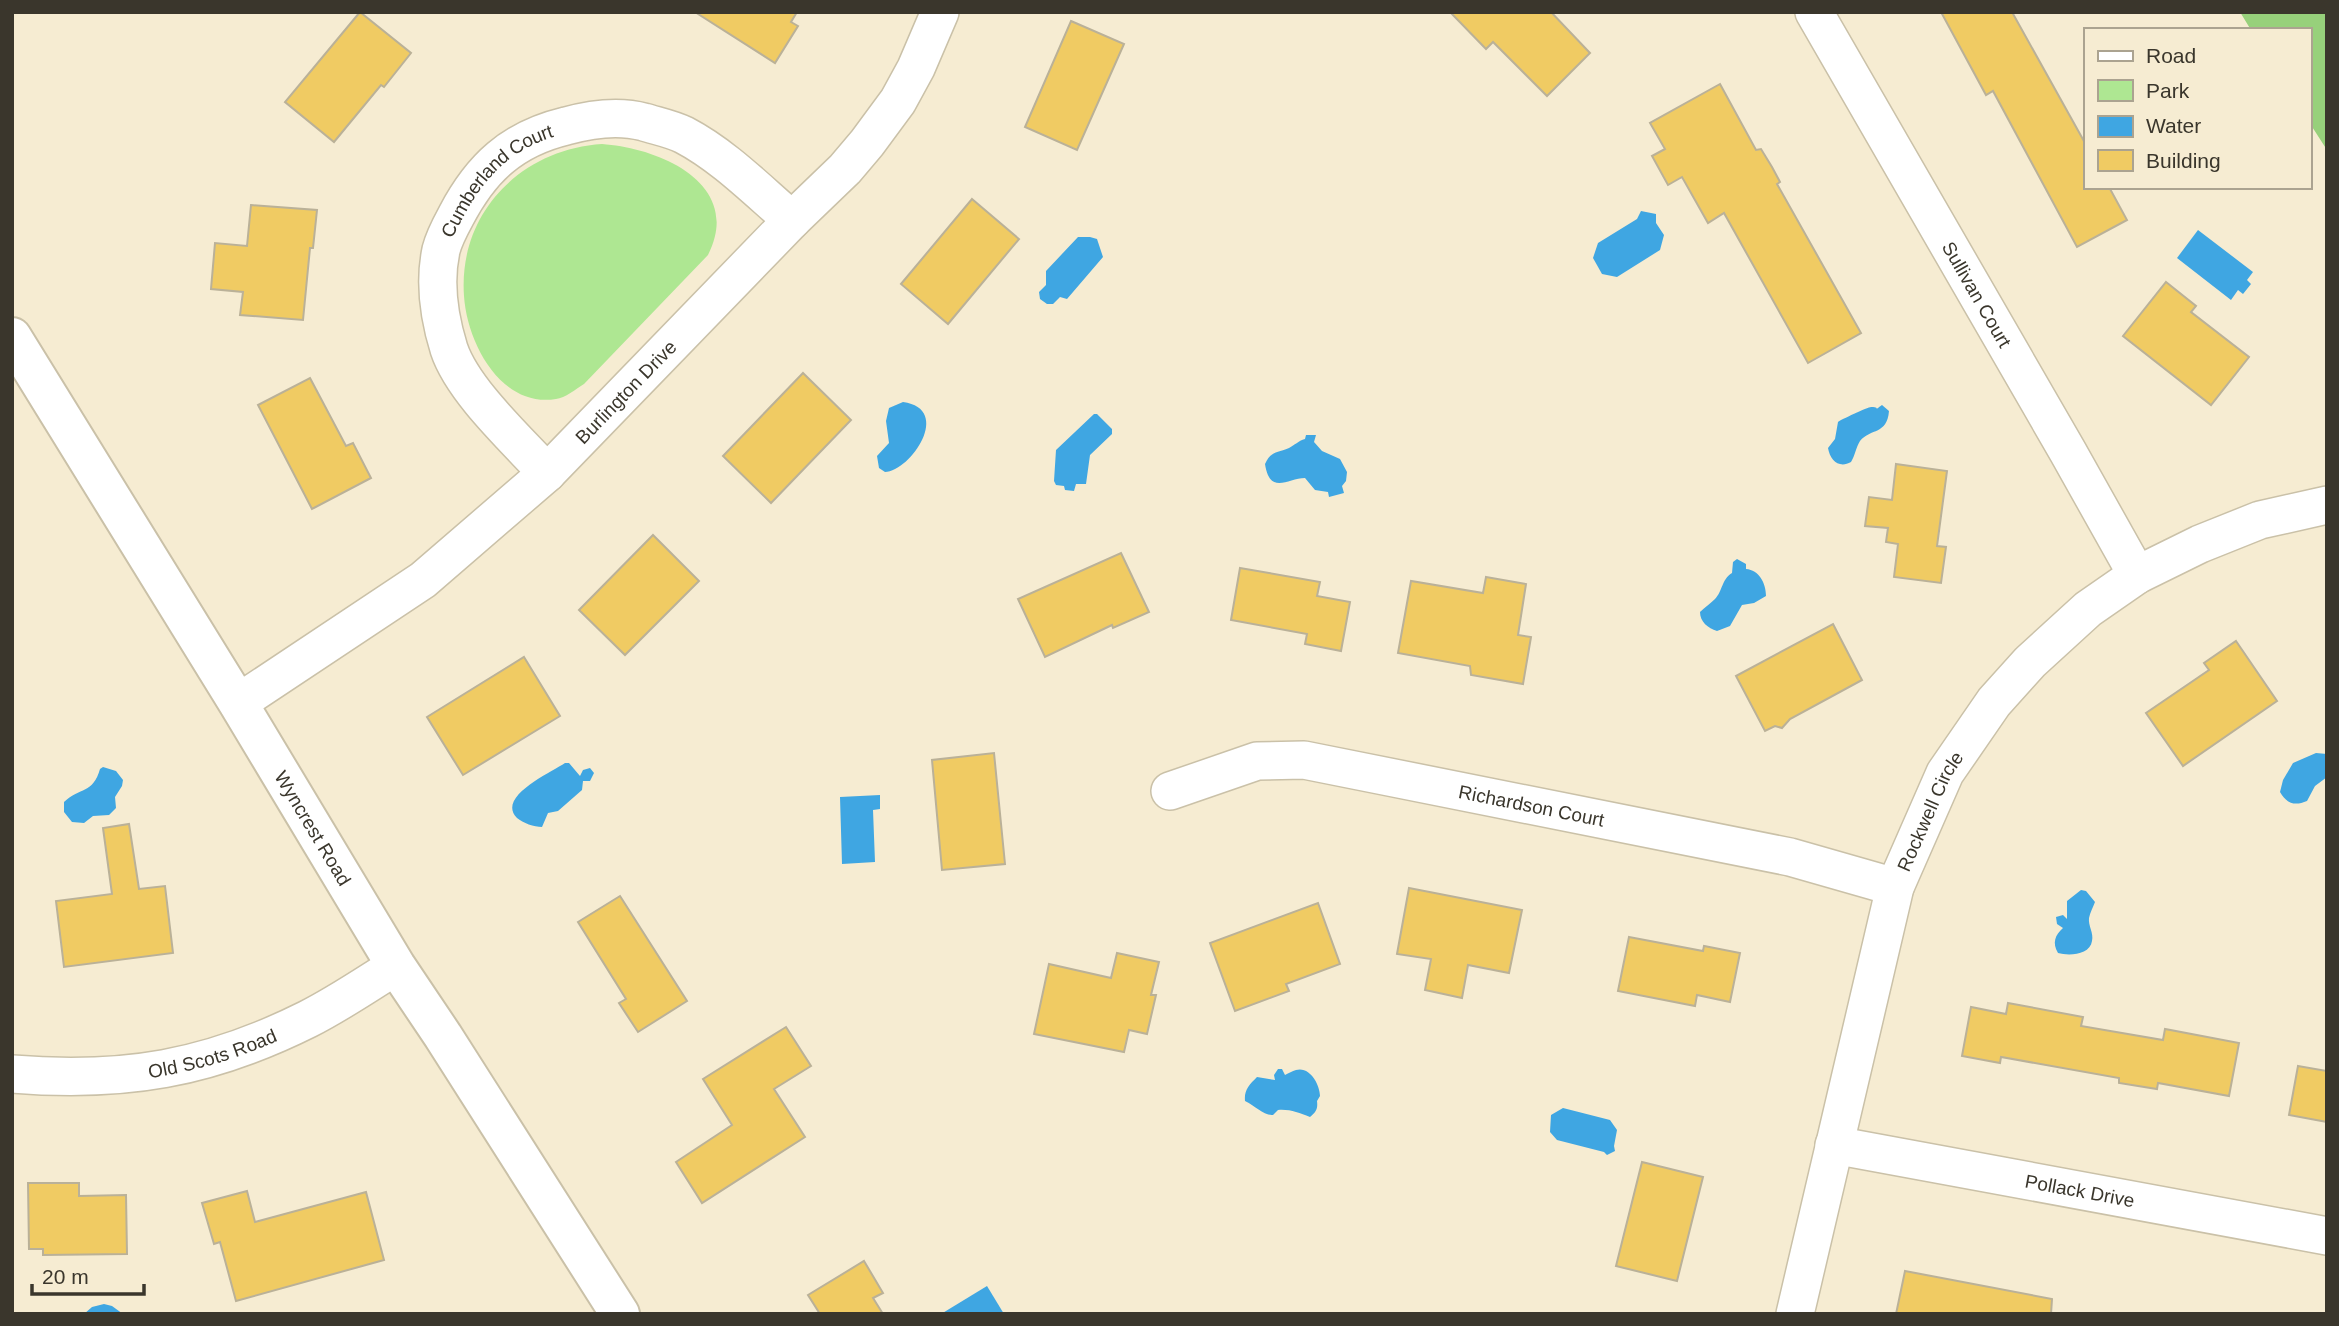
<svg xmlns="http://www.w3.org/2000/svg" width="2339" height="1326" font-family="Helvetica,sans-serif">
	<rect width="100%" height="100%" fill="#f6ecd2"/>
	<path fill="#aee792" d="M602,144C660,148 744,184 708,255L584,384C576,389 565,398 556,399C501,408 467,343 464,296C458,212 522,149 602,144Z"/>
	<polygon fill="#97d07b" points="2240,12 2327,12 2327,150 2309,122 2309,30 2251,30"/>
	<g fill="#3fa6e2">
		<polygon points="1641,211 1656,214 1656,223 1664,235 1660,250 1617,277 1602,274 1593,258 1598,243 1637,219"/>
		<polygon points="2198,230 2253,272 2247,280 2251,284 2243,294 2238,290 2231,300 2177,258"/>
		<polygon points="1078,237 1090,237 1097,239 1103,257 1067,299 1060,297 1053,304 1047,304 1040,299 1039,292 1046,285 1046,271"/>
		<path d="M903,402C953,409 911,471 885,472L879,468L877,456L889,443L886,421L889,408Z"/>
		<path d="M1882,405L1889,411C1887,435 1871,428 1860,441C1856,447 1855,456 1851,462C1839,469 1830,460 1828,448L1835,439L1838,422C1840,420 1868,407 1871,407C1882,407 1872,412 1882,405Z"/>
		<polygon points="1094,414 1097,414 1112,429 1112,434 1090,455 1086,484 1076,484 1074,491 1065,490 1064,486 1056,485 1054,481 1056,450"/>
		<path d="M1306,435H1316L1314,442L1322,451L1340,459L1347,472L1346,481L1342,486L1344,493L1329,497L1328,492L1315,490L1305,478C1288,478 1270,496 1265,464C1271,451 1277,453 1289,448C1295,445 1298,441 1305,439Z"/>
		<path d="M1737,559L1746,564V569C1759,570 1766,583 1766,596L1754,603L1742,605L1730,626L1717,631C1708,628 1700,622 1700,612C1705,607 1711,603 1715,599C1723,591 1721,580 1732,573L1733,562Z"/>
		<path d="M2316,753L2327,754V777L2315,786L2307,801C2295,806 2287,804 2280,792L2283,780L2293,763Z"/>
		<path d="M565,763H569L580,776L583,770L590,768L594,773L590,781H583L582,790L558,811L548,813L542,827C534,827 523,823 517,818C496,797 550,773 565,763Z"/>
		<path d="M103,767L116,771L123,780L122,786L115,797L116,808L109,815L93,816L84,823L72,822L64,812V802C80,787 93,794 100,769Z"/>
		<polygon points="880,795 880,809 873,810 875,862 842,864 840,797"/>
		<path d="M2081,890L2086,891L2095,902C2093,907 2090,913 2089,918C2088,926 2094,933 2092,941C2090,955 2069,956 2058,953C2052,943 2055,935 2063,928L2057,924L2056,917L2063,915L2067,919V901Z"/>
		<path d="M1278,1069H1282L1285,1075C1289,1073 1292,1071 1296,1070C1310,1066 1320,1085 1320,1096L1317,1101C1318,1109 1316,1112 1310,1117C1299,1113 1290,1109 1278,1110L1273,1115C1262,1115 1256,1106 1245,1101C1244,1090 1249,1085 1257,1077L1275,1080L1274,1075Z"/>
		<polygon points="1563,1108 1610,1120 1617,1130 1614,1146 1615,1151 1607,1155 1604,1152 1557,1140 1550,1132 1551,1115"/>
		<polygon points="987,1286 1004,1314 941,1314"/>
		<polygon points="104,1304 112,1306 123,1314 84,1314 92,1307"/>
	</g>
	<g fill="#f0cb63" stroke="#bab198" stroke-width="2">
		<polygon points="360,12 411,53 384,87 381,85 334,142 285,102"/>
		<polygon points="695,12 797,12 791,22 798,26 775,63"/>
		<polygon points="1450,12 1551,12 1590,53 1547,96 1493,42 1486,49"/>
		<polygon points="1941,12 2012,12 2085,143 2085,187 2109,187 2127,220 2077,247 1993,91 1986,95"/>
		<polygon points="1071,21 1124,44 1077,150 1025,127"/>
		<polygon points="1720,84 1756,150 1761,149 1772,167 1780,182 1777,184 1861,333 1808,363 1724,213 1708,223 1682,177 1668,185 1652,156 1665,149 1650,123"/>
		<polygon points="972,199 1019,239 948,324 901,284"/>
		<polygon points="251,205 317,210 313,248 310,248 303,320 240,315 243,292 211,289 215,243 247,246"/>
		<polygon points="2166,282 2196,306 2191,312 2249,357 2211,405 2123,336"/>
		<polygon points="803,373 851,420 771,503 723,456"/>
		<polygon points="310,378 346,446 353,443 371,478 312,509 258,405"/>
		<polygon points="1896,464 1947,471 1937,546 1946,547 1941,583 1894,577 1898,544 1886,542 1888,528 1865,526 1869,497 1892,500"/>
		<polygon points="653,535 699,581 625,655 579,610"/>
		<polygon points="1121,553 1149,612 1113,628 1112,625 1045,657 1018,599"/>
		<polygon points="1240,568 1320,582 1317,596 1350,602 1341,651 1305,644 1307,634 1231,620"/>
		<polygon points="1486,577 1526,584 1518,635 1531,637 1523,684 1471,675 1470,666 1398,653 1411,581 1483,593"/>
		<polygon points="1833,624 1862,680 1790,719 1782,728 1775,726 1765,731 1736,676"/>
		<polygon points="2236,641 2277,701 2183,766 2146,713 2209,670 2204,663"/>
		<polygon points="524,657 560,716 463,775 427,717"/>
		<polygon points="994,753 1005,864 942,870 932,760"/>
		<polygon points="129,824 139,889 165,886 173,953 64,967 56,901 112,894 103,828"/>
		<polygon points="1409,888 1522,910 1509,973 1468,965 1462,998 1425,990 1431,959 1397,954"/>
		<polygon points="620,896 687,1001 638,1032 619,1003 626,999 578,922"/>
		<polygon points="1318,903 1340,964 1286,984 1289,991 1235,1011 1210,943"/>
		<polygon points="1629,937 1703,951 1704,946 1740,953 1730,1002 1697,995 1695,1006 1618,991"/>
		<polygon points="1117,953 1159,962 1151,995 1156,995 1147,1034 1129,1030 1124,1052 1034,1034 1049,964 1111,978"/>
		<polygon points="2008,1003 2083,1017 2081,1026 2163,1040 2165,1029 2239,1043 2229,1096 2158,1083 2157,1089 2119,1083 2119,1078 2001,1057 2000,1063 1962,1056 1971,1007 2006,1014"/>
		<polygon points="786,1027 811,1066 774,1089 805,1137 702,1203 676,1162 732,1125 703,1079"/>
		<polygon points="2298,1066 2327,1071 2327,1122 2289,1115"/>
		<polygon points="1642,1162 1703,1177 1677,1281 1616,1266"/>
		<polygon points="28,1183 79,1183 79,1196 126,1195 127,1254 43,1255 43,1249 29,1249"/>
		<polygon points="247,1191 255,1222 366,1192 384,1260 236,1301 220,1242 214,1244 202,1203"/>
		<polygon points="864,1261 883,1293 873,1298 883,1314 820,1314 808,1295"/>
		<polygon points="1905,1271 2052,1299 2051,1314 1896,1314"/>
	</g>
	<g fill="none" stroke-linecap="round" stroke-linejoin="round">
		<defs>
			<g id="street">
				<path id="s1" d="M1814,12L2068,452L2137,575"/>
				<path id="s2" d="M547,473C517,440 463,391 449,349C439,317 434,283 441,250C444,238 450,227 456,216C481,168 512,139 566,126C591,119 618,115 644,122C657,126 672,129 684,135C724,156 758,191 792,220"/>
				<path id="s3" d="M238,703L423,580L547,473L792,220L845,169L867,143L898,101L916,68L940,12"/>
				<path id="s4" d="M1170,791L1257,761L1304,760L1790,857L1895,887"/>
				<path id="s5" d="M12,1074C124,1083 208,1069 308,1019C338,1004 367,984 396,966"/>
				<path id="s6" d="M1834,1145L2327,1236"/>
				<path id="s7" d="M1795,1314L1895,887L1945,773L1994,702L2030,662L2088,609L2137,575L2200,544L2260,520L2327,505"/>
			</g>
			<g id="secondary">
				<path id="s8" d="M12,337L238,703L396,966L443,1036L620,1314"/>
			</g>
		</defs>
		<use href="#street" stroke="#cac1a8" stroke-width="40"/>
		<use href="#secondary" stroke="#cac1a8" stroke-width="42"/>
		<use href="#street" stroke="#fff" stroke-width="37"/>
		<use href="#secondary" stroke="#fff" stroke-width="38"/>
	</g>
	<g text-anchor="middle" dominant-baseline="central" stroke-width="5" stroke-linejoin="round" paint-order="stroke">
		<g font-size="19" fill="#3a362c" stroke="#f6ecd2">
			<text stroke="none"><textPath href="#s2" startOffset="352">Cumberland Court</textPath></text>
			<text stroke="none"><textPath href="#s1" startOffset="326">Sullivan Court</textPath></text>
			<text stroke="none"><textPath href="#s3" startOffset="499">Burlington Drive</textPath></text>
			<text stroke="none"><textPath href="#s4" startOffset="371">Richardson Court</textPath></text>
			<text stroke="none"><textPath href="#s7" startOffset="522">Rockwell Circle</textPath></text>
			<text stroke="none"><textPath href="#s8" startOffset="576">Wyncrest Road</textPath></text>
			<text stroke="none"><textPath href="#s5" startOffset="203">Old Scots Road</textPath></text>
			<text stroke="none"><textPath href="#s6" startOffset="250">Pollack Drive</textPath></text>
		</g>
	</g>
	<rect width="2339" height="1326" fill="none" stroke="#3a362c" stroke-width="28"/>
	<rect x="2084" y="28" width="228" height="161" fill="#f6ecd2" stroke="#aba390" stroke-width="2"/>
	<rect x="2098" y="51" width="35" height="10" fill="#ffffff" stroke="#aba390" stroke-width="2"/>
	<text x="2146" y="63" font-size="21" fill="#3a362c">Road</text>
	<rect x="2098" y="80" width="35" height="21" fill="#aee792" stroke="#aba390" stroke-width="2"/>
	<text x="2146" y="98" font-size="21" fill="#3a362c">Park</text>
	<rect x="2098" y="116" width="35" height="21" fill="#3fa6e2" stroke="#aba390" stroke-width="2"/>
	<text x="2146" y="133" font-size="21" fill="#3a362c">Water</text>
	<rect x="2098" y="150" width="35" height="21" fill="#f0cb63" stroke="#aba390" stroke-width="2"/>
	<text x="2146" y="168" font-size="21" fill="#3a362c">Building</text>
	<path d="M32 1284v10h112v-10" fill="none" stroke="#3a362c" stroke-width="3.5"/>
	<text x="42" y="1284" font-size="21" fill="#3a362c" stroke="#f6ecd2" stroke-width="5" paint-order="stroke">20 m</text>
</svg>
